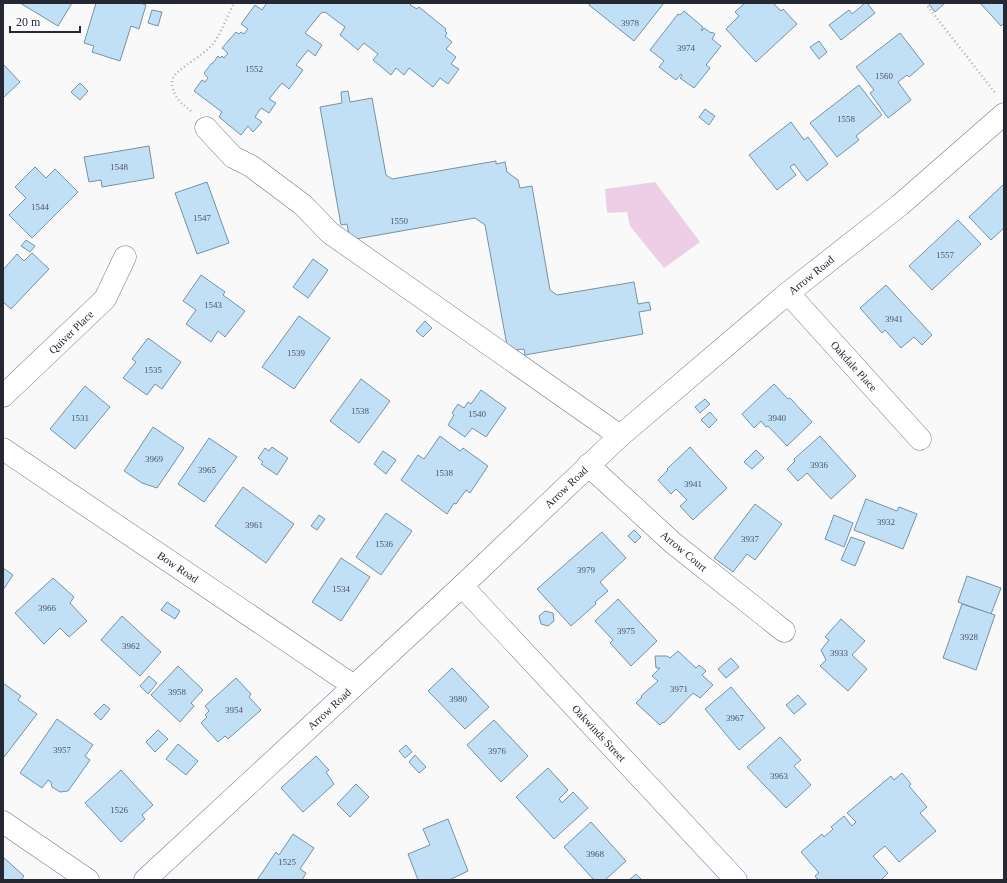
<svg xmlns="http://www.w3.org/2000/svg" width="1007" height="883" font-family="'Times New Roman',serif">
	<rect width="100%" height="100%" fill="#f9f9f9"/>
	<polygon fill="#eecee6" points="655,182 700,242 664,268 630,226 627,212 607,213 605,189"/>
	<g fill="#c2e0f5" stroke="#7792a5">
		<polygon points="20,3 72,3 58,26"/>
		<polygon points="96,3 140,3 146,5 139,29 131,26 120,61 92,52 94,46 84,43"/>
		<polygon points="265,3 412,3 410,5 417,9 419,7 446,29 445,31 447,33 445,36 452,42 446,49 456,57 451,64 459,69 448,84 440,78 433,87 409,68 404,75 396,68 391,75 373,60 378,54 364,43 358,50 340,35 345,27 325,12 321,13 305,33 322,45 315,56 308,50 296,65 303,70 289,89 282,83 269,99 276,103 269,113 261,108 255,117 262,122 253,132 248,126 241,135 219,117 222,112 194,91 202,80 205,82 208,78 204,73 212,63 213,63 218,56 220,58 222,56 224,58 228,53 222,48 236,32 239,34 241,32 244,34 248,29 241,24 255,5 262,10 266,4"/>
		<polygon points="590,3 664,3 634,41 589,5"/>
		<polygon points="745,3 773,3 781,11 783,9 797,24 756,62 726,29 739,16 735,12"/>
		<polygon points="865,3 867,3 875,13 841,40 829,25 849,10 852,14"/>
		<polygon points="928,3 945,3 935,12"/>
		<polygon points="980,3 1004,3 1004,23 1001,26"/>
		<polygon points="152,10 162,12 158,26 148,23"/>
		<polygon points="684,11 703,27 701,30 702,31 704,28 711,33 712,32 715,34 712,39 721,46 706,65 710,68 694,88 680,78 682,76 681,74 676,80 659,67 664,61 650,50 678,14 680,15"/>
		<polygon points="900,33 924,64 909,77 907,75 898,82 911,100 888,118 870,93 874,90 856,67"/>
		<polygon points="819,41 827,52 819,59 810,47"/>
		<polygon points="3,64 20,82 3,98"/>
		<polygon points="80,83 88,91 80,100 71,92"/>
		<polygon points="859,85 882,115 856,136 859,140 837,157 810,123"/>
		<polygon points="348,91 350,102 372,98 386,175 392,179 496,161 496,164 505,162 507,172 518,180 520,188 532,186 550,290 557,295 634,282 638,304 649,302 651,310 639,312 643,334 525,355 524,349 508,351 485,225 475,218 350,240 347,224 341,225 320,107 342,103 341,92"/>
		<polygon points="705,109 715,116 709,125 699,117"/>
		<polygon points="791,122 804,140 808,137 828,164 807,181 794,164 790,167 796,175 777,190 749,155"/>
		<polygon points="149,146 154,178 102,187 101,180 89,182 84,157"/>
		<polygon points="35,167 46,178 55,169 78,192 32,238 9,215 26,198 15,187"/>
		<polygon points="207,182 229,243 197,254 175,193"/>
		<polygon points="1004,184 1004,228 991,240 969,217"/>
		<polygon points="958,220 981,244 932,290 909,266"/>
		<polygon points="26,240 35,246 30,252 21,246"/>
		<polygon points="32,253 49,269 11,309 3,302 3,270 17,254 24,261"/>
		<polygon points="313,259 328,270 308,298 293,287"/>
		<polygon points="201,275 225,292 223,295 245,311 225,337 218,331 211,342 186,324 196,310 183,301"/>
		<polygon points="886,285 932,335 922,345 914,337 901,348 885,330 882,333 860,308"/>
		<polygon points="299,316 330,338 294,389 262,367"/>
		<polygon points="425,321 432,328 423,337 416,331"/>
		<polygon points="148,338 181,362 162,389 155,384 147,395 123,378 136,362 132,359"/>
		<polygon points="361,379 390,401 359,443 330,421"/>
		<polygon points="774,384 788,399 790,398 812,422 787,446 768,426 766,427 761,421 754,428 742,414"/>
		<polygon points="85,386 110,407 75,449 50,429"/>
		<polygon points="481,390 506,408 486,437 472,428 465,437 448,425 454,415 452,413 458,404 464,408 468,402 471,404"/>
		<polygon points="705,399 710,404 700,413 695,407"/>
		<polygon points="710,412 717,420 709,428 701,420"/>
		<polygon points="153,427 184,448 157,488 142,483 124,471"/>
		<polygon points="440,436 460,451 463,448 488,466 470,493 466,490 456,504 454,503 447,514 401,480 418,455 424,459"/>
		<polygon points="820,436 856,476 831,499 807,473 798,481 787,469 795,461 794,459"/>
		<polygon points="209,438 237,457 204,502 178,484"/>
		<polygon points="272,447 288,458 277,475 261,464 263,462 258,458 265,448 269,451"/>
		<polygon points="690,447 727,488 693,520 680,506 687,500 676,489 671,494 658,480 668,470 667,469"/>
		<polygon points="756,450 764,458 752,469 744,462"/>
		<polygon points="383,451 396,460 386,474 374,464"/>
		<polygon points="243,487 294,524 266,563 215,526"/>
		<polygon points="866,499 897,511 899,507 917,514 903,549 854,530"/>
		<polygon points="755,504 782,524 755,560 747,554 733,572 714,558"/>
		<polygon points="386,513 412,531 381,575 356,557"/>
		<polygon points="319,515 325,519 317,530 311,526"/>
		<polygon points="834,515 853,523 844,547 825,539"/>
		<polygon points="634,530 641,537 635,543 628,536"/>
		<polygon points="602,532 626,558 600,582 608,591 595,602 596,604 571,626 537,589"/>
		<polygon points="851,537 865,542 855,566 841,560"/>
		<polygon points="341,558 370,577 341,621 312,602"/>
		<polygon points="3,568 13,575 3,590"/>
		<polygon points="967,576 1001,588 991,614 958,602"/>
		<polygon points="53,578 74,597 70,603 87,621 69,637 60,628 44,644 15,613"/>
		<polygon points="618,599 657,641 631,666 610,643 613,640 595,621"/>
		<polygon points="167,602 180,611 175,619 161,610"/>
		<polygon points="962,604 995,615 976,670 943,658"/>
		<polygon points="545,611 553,613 554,621 548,626 541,624 539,616"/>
		<polygon points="122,616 161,652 140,676 101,640"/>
		<polygon points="841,619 865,641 852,655 867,669 848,691 820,666 826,660 821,650 829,640 825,637"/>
		<polygon points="678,651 696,668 699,665 706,671 702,675 713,685 700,698 693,693 664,723 663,722 660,725 636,703 642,697 641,696 658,681 652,676 660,668 656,668 655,656 667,656 670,658"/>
		<polygon points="731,658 739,667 726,678 718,669"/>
		<polygon points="178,666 203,690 191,703 194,706 180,722 151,695"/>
		<polygon points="452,668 489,707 465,729 428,691"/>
		<polygon points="149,676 157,683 148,694 140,686"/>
		<polygon points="236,678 251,694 249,697 261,710 228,739 225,736 218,742 201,723 207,717 205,715 209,711 205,706"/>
		<polygon points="3,683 21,696 18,700 37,714 4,757 3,756"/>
		<polygon points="731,687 765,728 739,750 705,709"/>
		<polygon points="798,695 806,704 794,714 786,705"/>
		<polygon points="104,704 110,709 101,720 94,714"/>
		<polygon points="57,719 93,745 85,756 90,760 68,791 60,792 52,787 51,782 48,780 42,788 20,773"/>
		<polygon points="494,720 528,756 501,782 467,745"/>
		<polygon points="158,730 168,739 155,752 146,742"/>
		<polygon points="780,737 801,760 794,766 811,785 786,808 747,767"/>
		<polygon points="178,744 198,761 186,775 166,759"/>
		<polygon points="406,745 412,752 405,758 399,751"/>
		<polygon points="415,755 426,767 419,773 409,762"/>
		<polygon points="316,756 329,770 326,772 334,784 303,812 281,788"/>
		<polygon points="548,768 568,790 559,799 562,803 573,792 588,808 554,839 516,797"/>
		<polygon points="121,770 153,805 142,815 145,819 121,842 85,803"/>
		<polygon points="902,773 911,784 909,786 927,807 920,813 936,831 899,862 885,846 873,856 888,873 881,880 818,880 815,876 819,873 801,852 822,834 824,837 833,829 831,827 844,816 852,826 856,822 847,813 891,776 894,780"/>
		<polygon points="356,784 369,797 350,817 337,804"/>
		<polygon points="448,819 468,871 449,880 418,880 408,854 430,845 423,829"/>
		<polygon points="591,822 626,861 605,880 594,880 564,847"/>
		<polygon points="293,834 314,848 300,869 306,873 302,880 257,880 276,852 279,855"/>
		<polygon points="3,857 24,876 21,880 3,880"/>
		<polygon points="636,874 642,880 629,880"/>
	</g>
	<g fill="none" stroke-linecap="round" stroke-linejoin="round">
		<defs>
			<g id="minor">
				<polyline points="206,128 233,157 251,166 303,205 330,233 620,436"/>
				<polyline points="788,293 920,439"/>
				<polyline points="3,396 105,299 125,257"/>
				<polyline points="3,449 354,686"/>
				<polyline points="588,465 673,543 784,631"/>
				<polyline points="462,586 736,880"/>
				<polyline points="3,822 88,880"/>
				<polyline points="145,880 462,586 620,436 788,293 900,205 1004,114"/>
			</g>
		</defs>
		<use href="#minor" stroke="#6f7792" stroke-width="23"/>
		<g stroke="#aeafb3" stroke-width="2.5" stroke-dasharray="1 3" stroke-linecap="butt">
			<polyline points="925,3 996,94"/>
			<path d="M191,111C186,107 181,103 177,98C174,93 170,84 173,78C177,69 204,55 213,44C222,31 227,17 234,3"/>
		</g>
		<use href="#minor" stroke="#fff" stroke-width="22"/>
	</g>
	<g text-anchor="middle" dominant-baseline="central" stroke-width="3" stroke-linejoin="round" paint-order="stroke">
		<g font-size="9" fill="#4c5664">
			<text x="630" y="23">3978</text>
			<text x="686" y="48">3974</text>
			<text x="254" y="69">1552</text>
			<text x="884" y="76">1560</text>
			<text x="846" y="119">1558</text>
			<text x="119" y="167">1548</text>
			<text x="40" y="207">1544</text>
			<text x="202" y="218">1547</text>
			<text x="399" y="221">1550</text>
			<text x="945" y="255">1557</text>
			<text x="213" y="305">1543</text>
			<text x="894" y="319">3941</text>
			<text x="296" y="353">1539</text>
			<text x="153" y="370">1535</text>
			<text x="360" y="411">1538</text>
			<text x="477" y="414">1540</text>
			<text x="80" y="418">1531</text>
			<text x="777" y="418">3940</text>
			<text x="154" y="459">3969</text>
			<text x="819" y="465">3936</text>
			<text x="207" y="470">3965</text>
			<text x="444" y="473">1538</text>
			<text x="693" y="484">3941</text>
			<text x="886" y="522">3932</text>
			<text x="254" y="525">3961</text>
			<text x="750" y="539">3937</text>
			<text x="384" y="544">1536</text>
			<text x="586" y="570">3979</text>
			<text x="341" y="589">1534</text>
			<text x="47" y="608">3966</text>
			<text x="626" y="631">3975</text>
			<text x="969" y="637">3928</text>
			<text x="131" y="646">3962</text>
			<text x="839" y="653">3933</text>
			<text x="679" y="689">3971</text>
			<text x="177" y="692">3958</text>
			<text x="458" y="699">3980</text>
			<text x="234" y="710">3954</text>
			<text x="735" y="718">3967</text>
			<text x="62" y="750">3957</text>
			<text x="497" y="751">3976</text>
			<text x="779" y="776">3963</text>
			<text x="119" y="810">1526</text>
			<text x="595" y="854">3968</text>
			<text x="287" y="862">1525</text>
		</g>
		<g font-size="11" fill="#252833" stroke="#fff">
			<text transform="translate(811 275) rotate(-39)">Arrow Road</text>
			<text transform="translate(71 332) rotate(-44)">Quiver Place</text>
			<text transform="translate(854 366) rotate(48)">Oakdale Place</text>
			<text transform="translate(566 487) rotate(-44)">Arrow Road</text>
			<text transform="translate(684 551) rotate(40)">Arrow Court</text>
			<text transform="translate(178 567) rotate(34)">Bow Road</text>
			<text transform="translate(329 709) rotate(-43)">Arrow Road</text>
			<text transform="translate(599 733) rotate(47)">Oakwinds Street</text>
		</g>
	</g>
	<rect width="1007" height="883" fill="none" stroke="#252833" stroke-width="8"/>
	<path d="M10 26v6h70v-6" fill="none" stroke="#252833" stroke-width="2"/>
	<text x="16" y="26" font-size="12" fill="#252833" stroke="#ffffff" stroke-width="3" paint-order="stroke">20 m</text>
</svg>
